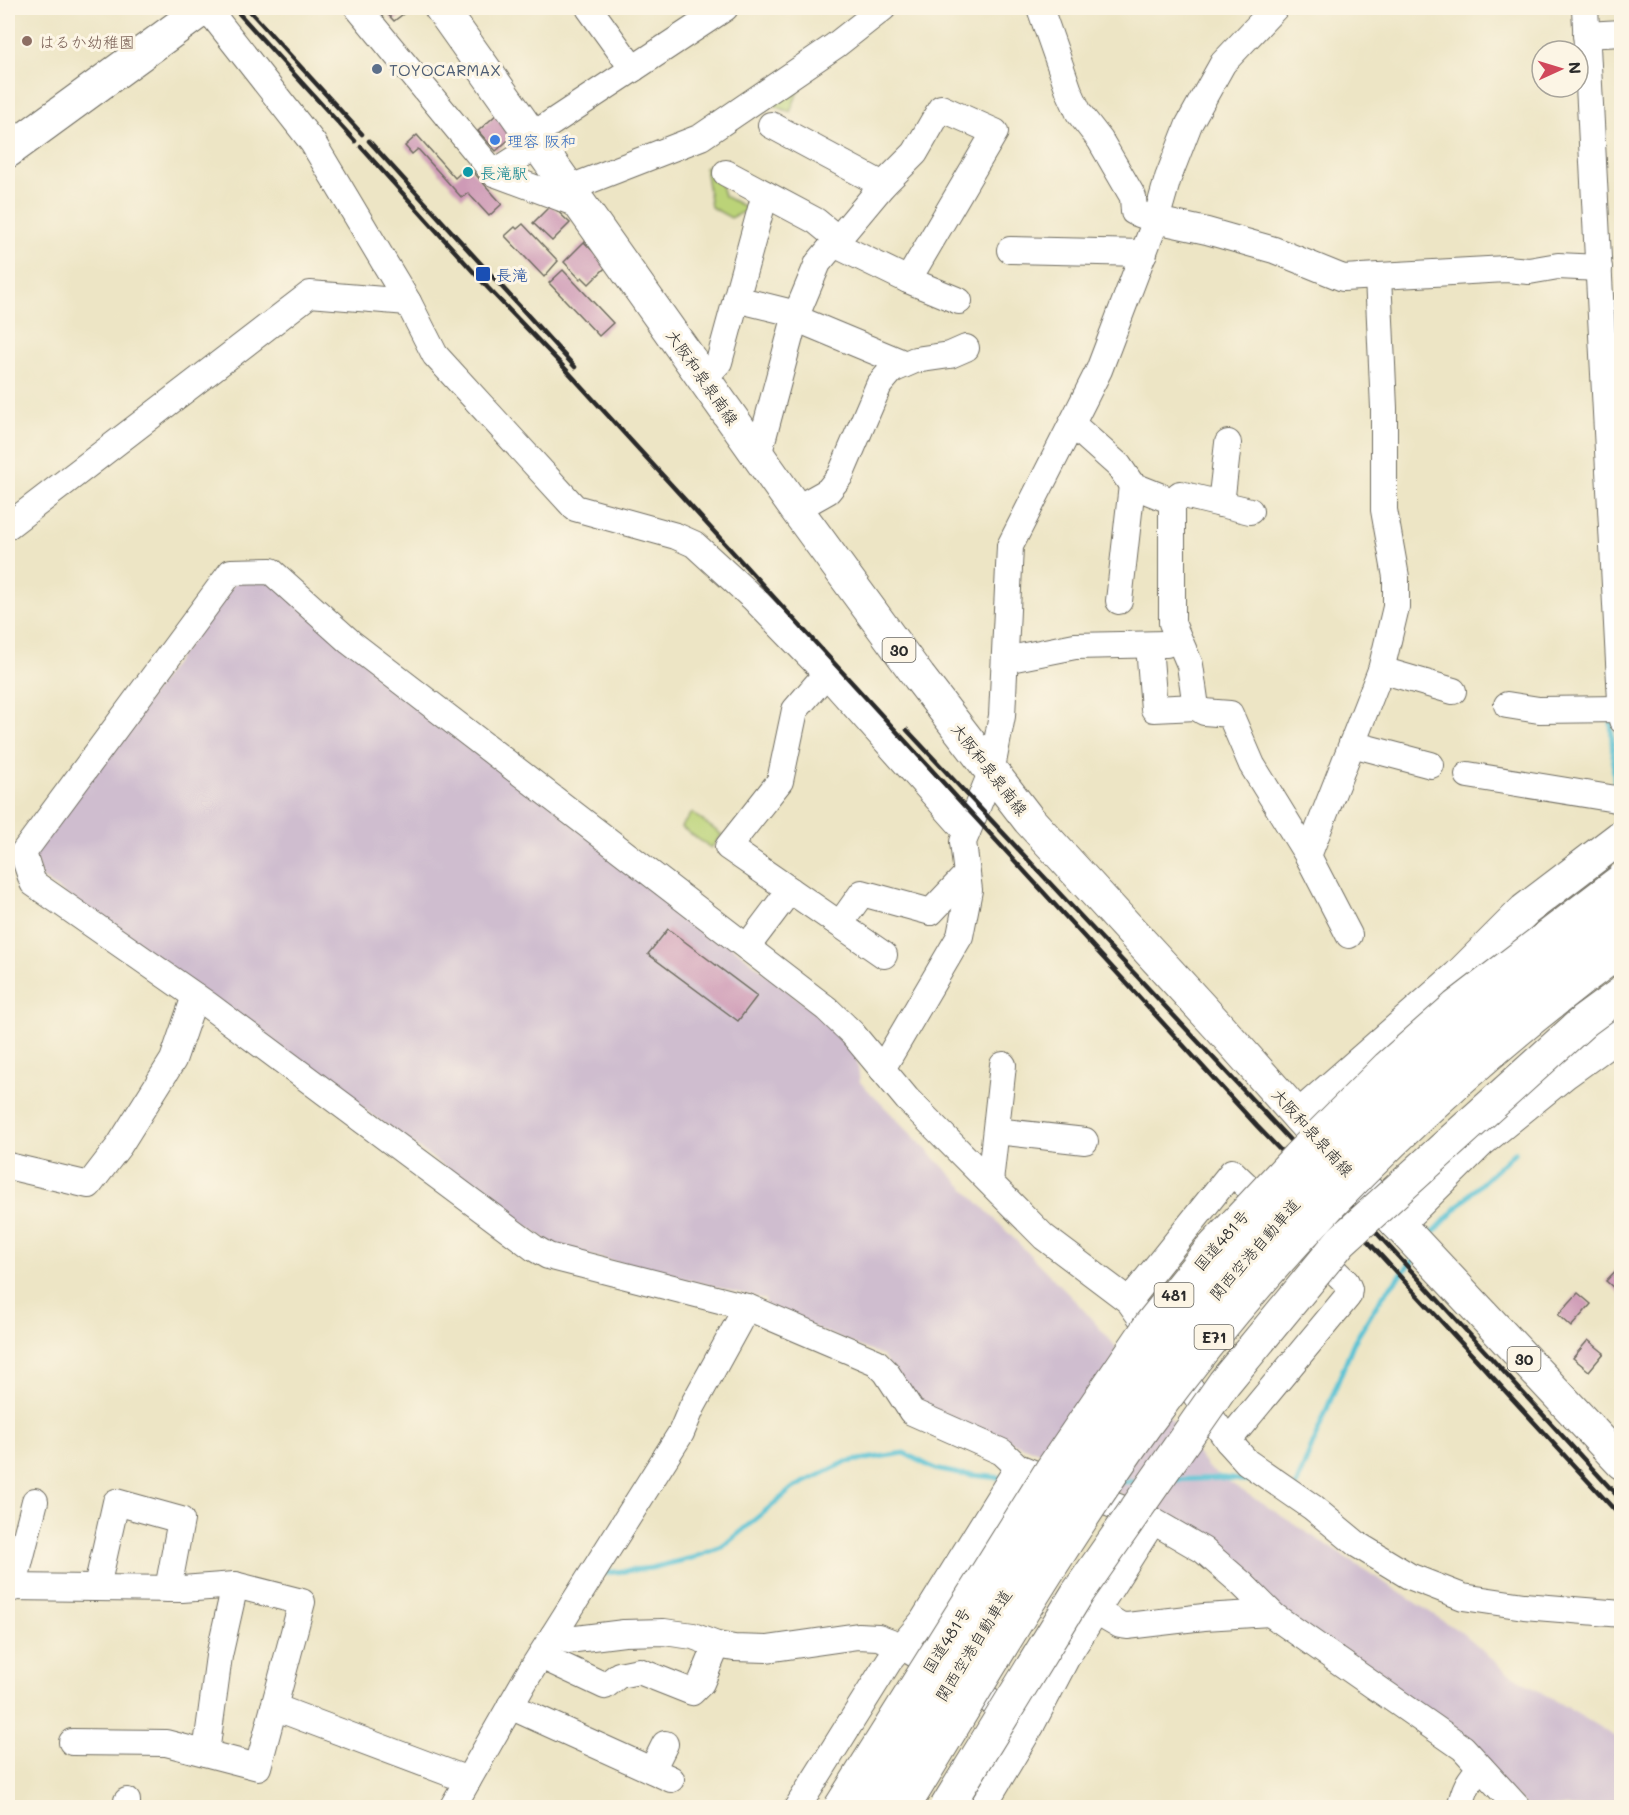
<svg xmlns="http://www.w3.org/2000/svg" width="1629" height="1815" font-family="Mali,'Klee One',sans-serif">
	<rect width="100%" height="100%" fill="#fcf5e5"/>
	<filter id="ink" filterUnits="userSpaceOnUse"><feTurbulence type="fractalNoise" baseFrequency=".0167" numOctaves="2"/><feDisplacementMap in="SourceGraphic" scale="12" xChannelSelector="R" yChannelSelector="G"/><feConvolveMatrix kernelMatrix="1 2 1 2 8 2 1 2 1" color-interpolation-filters="sRGB"/></filter>
	<filter id="wash" filterUnits="userSpaceOnUse"><feTurbulence type="fractalNoise" baseFrequency=".008" numOctaves="4" result="noise"/><feDisplacementMap in="SourceGraphic" scale="24" xChannelSelector="R" yChannelSelector="G"/><feGaussianBlur stdDeviation="1.35" result="paint"/><feColorMatrix in="noise" values="0 0 0 0 0 0 0 0 0 0 0 0 0 0 0 0 0 1.4 0 .05"/><feComposite in="paint" operator="in"/></filter>
	<g filter="url(#wash)">
		<rect width="100%" height="100%" fill="#ede5c5"/>
		<polygon fill="#cfbdcf" points="269,580 821,1017 856,1053 860,1082 1080,1306 1111,1341 1209,1469 1462,1633 1507,1672 1621,1740 1621,1807 1528,1807 1157,1512 1039,1452 917,1409 883,1356 767,1308 765,1299 556,1247 41,877 33,854 236,581"/>
		<g fill="#bbd378" stroke="#737f52" stroke-width="1.5">
			<polygon points="805,74 790,112 766,102"/>
			<polygon points="723,164 718,174 724,196 749,209 731,218 711,207 705,167"/>
			<polygon points="692,813 722,835 711,848 681,827"/>
		</g>
		<g fill="none" stroke-linecap="round" stroke-linejoin="round">
			<g stroke="#58c2d4" stroke-width="5">
				<polyline points="1611,720 1615,792"/>
				<polyline points="1616,807 1617,828"/>
				<polyline points="1427,1239 1470,1194 1515,1152"/>
				<polyline points="1171,1480 1223,1478 1257,1482"/>
				<polyline points="1120,1482 1141,1481"/>
				<polyline points="1296,1486 1353,1344 1381,1298 1416,1257"/>
				<polyline points="606,1573 651,1568 692,1558 722,1547 793,1488 846,1462 904,1453 935,1469 960,1474 1003,1478"/>
			</g>
		</g>
		<g id="blocks">
			<g fill="#ce9ab6">
				<polygon points="382,8 411,8 394,21"/>
				<polygon points="497,114 515,134 496,151 478,131"/>
				<polygon points="417,135 455,178 468,166 502,204 489,216 468,193 462,198 418,149 412,154 405,146"/>
				<polygon points="551,205 570,223 552,241 533,223"/>
				<polygon points="523,224 558,261 544,277 505,236 515,227 517,229"/>
				<polygon points="584,242 607,266 589,284 582,277 580,279 564,262"/>
				<polygon points="563,270 613,323 599,336 549,283"/>
				<polygon points="668,929 757,996 738,1021 648,954"/>
				<polygon points="1622,1264 1622,1295 1606,1281"/>
				<polygon points="1578,1293 1591,1304 1571,1327 1558,1315"/>
				<polygon points="1588,1340 1604,1353 1589,1371 1573,1358"/>
			</g>
		</g>
	</g>
	<g filter="url(#ink)">
		<use href="#blocks" fill-opacity="0" stroke="#6f6c61" stroke-width="1.5"/>
		<g fill="none" stroke-linecap="round" stroke-linejoin="round">
			<defs>
				<g id="minor">
					<polyline points="207,8 313,143 408,302 435,355 575,508 676,536 694,544 754,599 819,666 967,832"/>
					<polyline points="358,8 494,173 539,144"/>
					<polyline points="589,8 633,69"/>
					<polyline points="1040,8 1069,91 1079,113 1100,140 1133,197 1134,212 1156,220 1207,231 1274,250 1343,278 1506,269 1529,271 1558,266 1599,268"/>
					<polyline points="1585,8 1622,720"/>
					<polyline points="1586,35 1622,33"/>
					<polyline points="771,125 883,185"/>
					<polyline points="533,135 725,8"/>
					<polyline points="494,173 583,206"/>
					<polyline points="726,173 816,221 838,239"/>
					<polyline points="570,188 701,137 836,45 883,8"/>
					<polyline points="834,244 908,280 959,301"/>
					<polyline points="1010,250 1144,253"/>
					<polyline points="736,299 797,314"/>
					<polyline points="795,318 903,363"/>
					<polyline points="704,378 719,362 765,194"/>
					<polyline points="1072,424 1119,466 1132,485 1172,501"/>
					<polyline points="758,456 795,318 818,263 883,185 915,153 941,108 995,132 908,280"/>
					<polyline points="1221,504 1228,443"/>
					<polyline points="796,509 828,491 840,476 879,385 892,370 915,360 950,355 966,348"/>
					<polyline points="8,526 310,294 408,302"/>
					<polyline points="1119,601 1132,485"/>
					<polyline points="1149,645 1154,709 1196,707 1204,712 1230,714 1252,765 1308,856 1349,935"/>
					<polyline points="1005,660 1075,646 1166,644"/>
					<polyline points="1381,670 1453,691"/>
					<polyline points="826,674 795,710 780,781 728,847 884,955"/>
					<polyline points="1507,705 1539,710 1621,709"/>
					<polyline points="1196,707 1190,665 1172,623 1172,501 1180,494 1250,511"/>
					<polyline points="1352,744 1431,765"/>
					<polyline points="1468,775 1622,800"/>
					<polyline points="1308,856 1381,670 1396,607 1396,577 1384,510 1384,408 1378,277"/>
					<polyline points="840,924 862,893 931,912 967,874"/>
					<polyline points="747,947 790,890"/>
					<polyline points="882,1069 960,936 969,890 963,842 991,773 1002,716 1010,546 1099,370 1156,220 1168,178 1189,124 1223,63 1275,8"/>
					<polyline points="996,1131 1085,1141"/>
					<polyline points="8,1166 89,1185 119,1146 173,1060 195,996"/>
					<polyline points="990,1182 1003,1065"/>
					<polyline points="1129,1301 1232,1172 1272,1210"/>
					<polyline points="1228,1441 1348,1296 1349,1289 1346,1282 1311,1248"/>
					<polyline points="8,1587 182,1589 235,1585 302,1602 258,1767 166,1743 72,1742"/>
					<polyline points="97,1587 116,1502 181,1520 168,1589"/>
					<polyline points="13,1588 35,1501"/>
					<polyline points="1096,1611 1120,1625 1127,1626 1204,1617 1270,1613"/>
					<polyline points="553,1636 568,1640 624,1633 664,1632 693,1636 717,1645 734,1648 767,1649 858,1636 878,1637 902,1646 1031,1726"/>
					<polyline points="541,1656 605,1686 619,1675 639,1671 692,1692 701,1683 717,1645"/>
					<polyline points="510,1706 671,1779"/>
					<polyline points="274,1707 468,1780"/>
					<polyline points="206,1753 219,1656 235,1585"/>
					<polyline points="652,1770 665,1744"/>
					<polyline points="127,1801 127,1808"/>
					<polyline points="452,1808 527,1677 681,1433 692,1407 747,1307"/>
					<polyline points="797,1808 889,1661 922,1622 1018,1467"/>
					<polyline points="982,1808 1031,1726 1067,1657 1153,1521"/>
					<path d="M1460,1808C1464,1790 1468,1780 1481,1768"/>
					<polyline points="1518,1808 1463,1748 1274,1616 1241,1583 1203,1550 1153,1521 1018,1467 1002,1452 912,1412 886,1372 876,1362 747,1307 548,1256 534,1248 208,1005 33,883 23,853 231,572 271,571 350,642 827,1009 852,1033 907,1099 1044,1237 1129,1301 1228,1441 1247,1462 1312,1507 1358,1545 1409,1576 1463,1597 1524,1606 1622,1614"/>
				</g>
				<g id="major">
					<polyline points="441,8 796,509 919,677 1029,820 1219,1027 1322,1143 1622,1463"/>
					<polyline points="8,151 204,8"/>
				</g>
				<g id="highway">
					<polyline points="1299,1117 1458,977 1525,910 1622,836"/>
					<polyline points="1397,1223 1480,1141 1565,1072 1622,1031"/>
				</g>
			</defs>
			<use href="#minor" stroke="#6f6c61" stroke-width="28"/>
			<use href="#major" stroke="#6f6c61" stroke-width="35"/>
			<use href="#highway" stroke="#6f6c61" stroke-width="35"/>
			<use href="#minor" stroke="#fff" stroke-width="26"/>
			<use href="#major" stroke="#fff" stroke-width="33"/>
			<use href="#highway" stroke="#fff" stroke-width="33"/>
			<g stroke="#2b2b2b" stroke-width="4.5">
				<polyline points="234,8 355,141"/>
				<polyline points="247,8 362,134"/>
				<polyline points="369,141 575,367"/>
				<polyline points="361,147 488,288 560,363 1257,1126 1362,1235 1622,1518"/>
				<polyline points="907,730 1373,1229 1622,1501"/>
			</g>
			<defs>
				<g id="highway-bridge">
					<polyline points="840,1808 1052,1469 1151,1324 1209,1252 1297,1158 1388,1067 1456,1007 1622,880"/>
					<path d="M873,1808C926,1720 980,1633 1036,1547C1082,1475 1130,1402 1183,1334C1308,1174 1456,1033 1622,916"/>
					<path d="M903,1808C982,1679 1058,1547 1146,1424C1280,1241 1439,1083 1622,949"/>
					<polyline points="946,1808 1077,1594 1224,1383 1341,1241 1584,1021 1622,993"/>
				</g>
			</defs>
			<use href="#highway-bridge" stroke="#6f6c61" stroke-width="35" stroke-linecap="butt"/>
			<use href="#highway-bridge" stroke="#fff" stroke-width="33"/>
		</g>
	</g>
	<circle fill="#8d6e63" stroke="#fcf5e5" stroke-width="2" cx="27" cy="41" r="6"/>
	<circle fill="#5c6f8a" stroke="#fcf5e5" stroke-width="2" cx="377" cy="69" r="6"/>
	<circle fill="#3f7fe0" stroke="#fcf5e5" stroke-width="2" cx="495" cy="140" r="6"/>
	<circle fill="#0f9aa8" stroke="#fcf5e5" stroke-width="2" cx="468" cy="172" r="6"/>
	<rect fill="#1a4fb4" stroke="#fcf5e5" stroke-width="2" x="475" y="266" width="16" height="16" rx="3"/>
	<g text-anchor="middle" dominant-baseline="central" stroke-width="6" stroke-linejoin="round" paint-order="stroke">
		<g fill="#fcf5e5" stroke="#6a6863" stroke-width="1.5">
			<rect x="882.5" y="638" width="33" height="24" rx="4.5"/>
			<rect x="1154.5" y="1283" width="39" height="24" rx="4.5"/>
			<rect x="1194.5" y="1325" width="39" height="24" rx="4.5"/>
			<rect x="1507.5" y="1347" width="33" height="24" rx="4.5"/>
		</g>
		<g font-size="15" font-weight="bold" fill="#2b2b2b">
			<text x="899" y="650">30</text>
			<text x="1174" y="1295">481</text>
			<text x="1214" y="1337">E71</text>
			<text x="1524" y="1359">30</text>
		</g>
		<g font-size="16" fill="#785e54" stroke="#fcf5e5" text-anchor="start">
			<text x="39" y="41">はるか幼稚園</text>
		</g>
		<g font-size="16" fill="#4e5e75" stroke="#fcf5e5" text-anchor="start">
			<text x="389" y="69">TOYOCARMAX</text>
		</g>
		<g font-size="16" fill="#366cbe" stroke="#fcf5e5" text-anchor="start">
			<text x="507" y="140">理容 阪和</text>
		</g>
		<g font-size="16" fill="#0d838f" stroke="#fcf5e5" text-anchor="start">
			<text x="480" y="172">長滝駅</text>
		</g>
		<g font-size="16" fill="#164399" stroke="#fcf5e5" text-anchor="start">
			<text x="496" y="274">長滝</text>
		</g>
		<g font-size="16" fill="#2b2b2b" stroke="#fcf5e5">
			<text transform="translate(703 377) rotate(55)">大阪和泉泉南線</text>
			<text transform="translate(990 769) rotate(52)">大阪和泉泉南線</text>
			<text transform="translate(1313 1132) rotate(48)">大阪和泉泉南線</text>
			<text transform="translate(1221 1240) rotate(-49)">国道481号</text>
			<text transform="translate(1254 1249) rotate(-49)">関西空港自動車道</text>
			<text transform="translate(946 1640) rotate(-58)">国道481号</text>
			<text transform="translate(973 1645) rotate(-58)">関西空港自動車道</text>
		</g>
	</g>
	<rect width="1629" height="1815" fill="none" stroke="#fcf5e5" stroke-width="30"/>
	<g transform="translate(1560 69) rotate(86)"><circle r="28" fill="#fcf5e5" stroke="#a8a49b" stroke-width="1.5"/>
	<path d="M0-4.5L10 22L0 15L-10 22Z" fill="#d1495b"/>
	<text y="-9" font-size="16" font-weight="bold" text-anchor="middle" fill="#2b2b2b">N</text>
	</g>
</svg>
